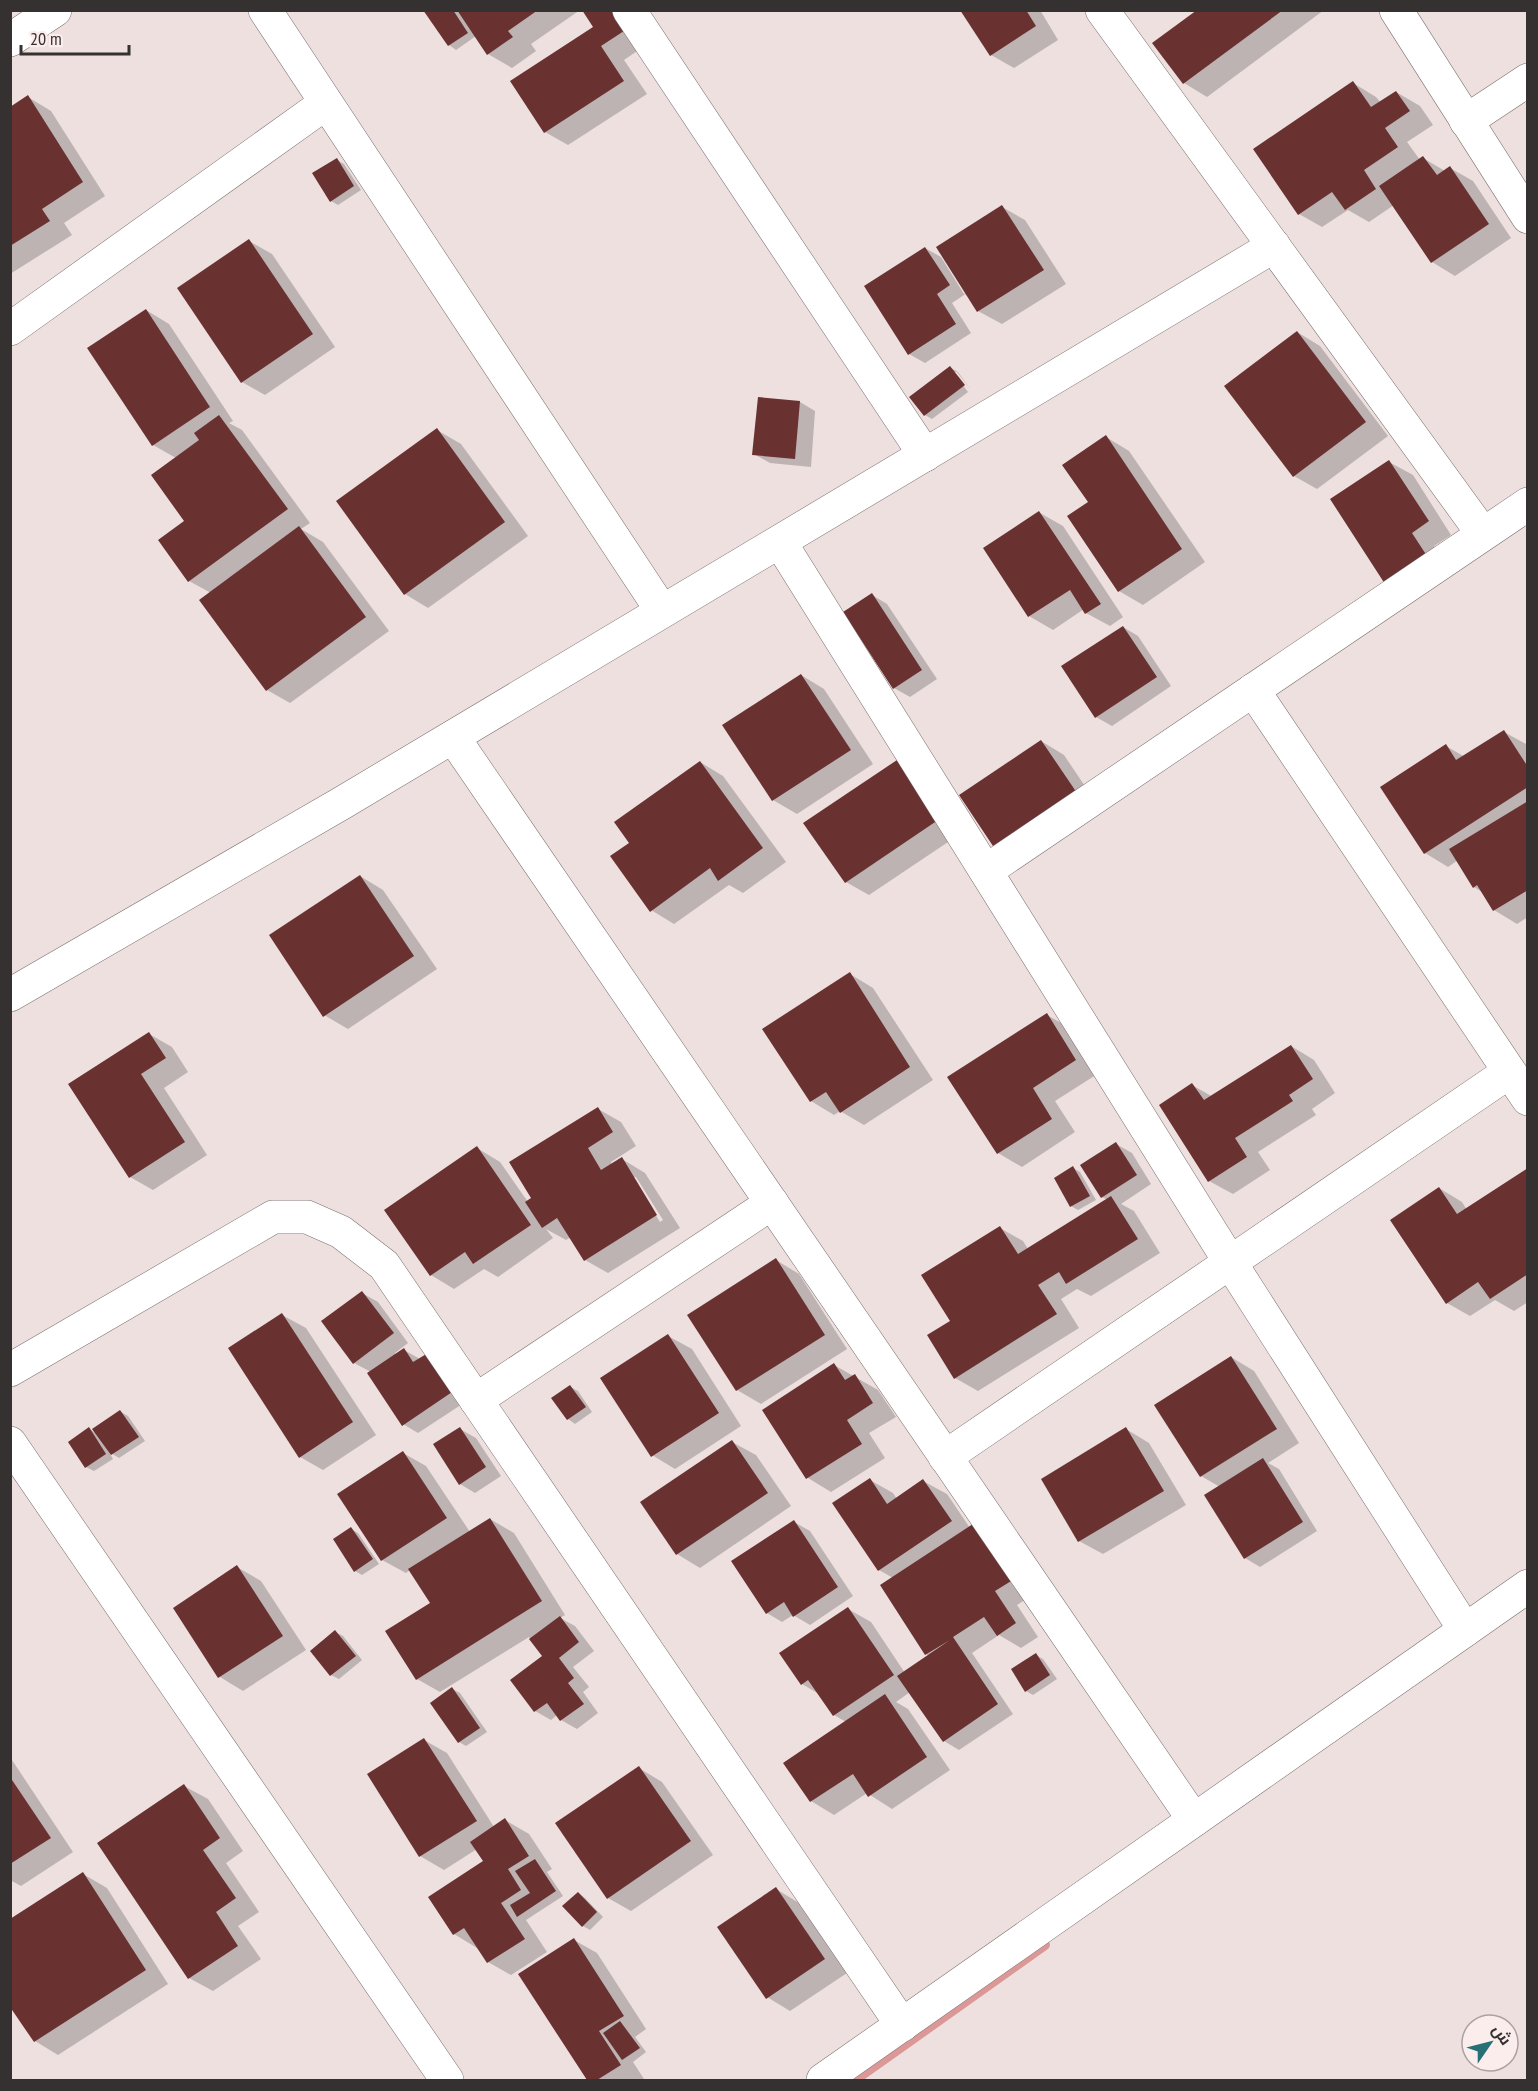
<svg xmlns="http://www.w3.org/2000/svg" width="1538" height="2091" font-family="'PT Sans Narrow',Cairo,sans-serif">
	<rect width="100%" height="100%" fill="#ede0df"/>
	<g fill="#0003" fill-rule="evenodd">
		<polygon points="425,10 580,10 531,44 536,51 512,68 488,54 476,36 456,50 449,45"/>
		<polygon points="584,10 624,10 646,45 624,60 647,94 568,145 545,132 595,27"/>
		<polygon points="962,10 1040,10 1058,40 1014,68 991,55"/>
		<polygon points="1199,10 1324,10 1207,97 1184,83"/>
		<polygon points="1353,83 1376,97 1381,103 1396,92 1420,106 1433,125 1407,142 1420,160 1423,158 1445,171 1450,168 1473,181 1511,238 1455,276 1432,262 1394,205 1369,222 1348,210 1322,227 1299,214"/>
		<polygon points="28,97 51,111 105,196 64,223 72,235 10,274 10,108"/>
		<polygon points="337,160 344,164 361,190 338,205 331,201"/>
		<polygon points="1002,207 1025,220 1066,284 1002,324 978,311 967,293 952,303 971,333 925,363 909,354 925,248 941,257 964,294 967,293"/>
		<polygon points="249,241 272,254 335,347 265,395 242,382"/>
		<polygon points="146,310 169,324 233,421 229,423 242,430 310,523 301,529 323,542 389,631 290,703 267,690 211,593 189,581 186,521 176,458 153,445"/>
		<polygon points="1297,332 1320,346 1388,436 1317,489 1294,476"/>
		<polygon points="951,368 958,372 971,390 957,372 953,372 968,392 932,419 925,415"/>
		<polygon points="759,399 800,402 815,411 811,467 770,463 754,454"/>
		<polygon points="437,430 461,444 528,536 428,608 405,594"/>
		<polygon points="1106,437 1129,451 1205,562 1143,605 1119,591 1090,503"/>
		<polygon points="1389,462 1413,475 1451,535 1434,546 1449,570 1409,596"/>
		<polygon points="1040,513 1063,526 1123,617 1110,626 1086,613 1084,609 1053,630 1029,616"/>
		<polygon points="872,595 887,604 937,679 910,697 894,688"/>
		<polygon points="1123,627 1138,636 1171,686 1112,726 1096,717"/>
		<polygon points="801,675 824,689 873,764 797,814 773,800 724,726"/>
		<polygon points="1504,732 1528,745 1528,917 1517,924 1494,910 1482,892 1474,887 1458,860 1448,867 1425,853 1446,746 1465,757"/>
		<polygon points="1041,741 1064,755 1099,807 1020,861"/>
		<polygon points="903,757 966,830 869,895 846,882"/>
		<polygon points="700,762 723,776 786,862 743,893 729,885 674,924 651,910 631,844"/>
		<polygon points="360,876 383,890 437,969 348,1029 324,1015"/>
		<polygon points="850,974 873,988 933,1080 864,1125 840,1111 834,1115 811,1101"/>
		<polygon points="1047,1015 1070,1028 1099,1073 1055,1101 1075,1132 1022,1167 998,1153 949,1077"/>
		<polygon points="149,1034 172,1047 188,1072 164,1088 207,1155 153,1190 130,1177 70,1085"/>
		<polygon points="1291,1046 1314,1060 1335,1093 1312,1109 1316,1115 1258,1152 1270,1170 1233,1194 1209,1181 1192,1085 1213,1097"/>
		<path d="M598,1109L621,1122L636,1146L611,1162L612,1165L622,1159L645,1173L680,1228L608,1273L585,1260L571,1237L566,1240L546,1229L553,1238L498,1277L484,1269L454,1289L431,1275L477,1148L500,1162L528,1202L533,1198ZM632,1177H636L663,1220L660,1222Z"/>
		<polygon points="1116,1144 1132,1153 1151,1184 1121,1204 1134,1211 1160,1253 1091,1296 1077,1289 1061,1299 1079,1328 978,1391 955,1378 952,1322 1000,1228 1023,1241 1028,1249 1108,1200 1102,1197"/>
		<polygon points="1073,1168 1080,1172 1096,1200 1078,1210 1071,1206"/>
		<polygon points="1528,1170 1528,1302 1514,1311 1495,1300 1470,1316 1447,1303 1439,1188 1462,1202 1467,1210"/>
		<polygon points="776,1260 799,1274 847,1349 761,1404 737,1390"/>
		<polygon points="362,1293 378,1302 408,1343 395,1353 396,1355 404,1350 420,1359 473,1397 418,1433 403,1424 371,1372 354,1363"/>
		<polygon points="282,1315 306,1328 376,1435 323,1470 300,1457"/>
		<polygon points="668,1336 692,1349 741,1426 675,1469 652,1455"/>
		<polygon points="1231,1357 1254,1371 1299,1443 1268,1463 1279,1469 1317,1531 1260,1567 1245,1558 1220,1487 1201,1476 1156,1405"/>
		<polygon points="834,1365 878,1390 896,1417 869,1433 885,1458 831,1492 808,1478 764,1410"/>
		<polygon points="570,1387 578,1391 592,1412 575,1424 568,1419"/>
		<polygon points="121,1412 128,1416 145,1441 119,1458 109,1452 113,1459 94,1471 86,1467 70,1442 89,1429 98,1434"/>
		<polygon points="460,1429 476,1438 501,1476 475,1493 460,1484"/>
		<polygon points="1126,1429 1149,1443 1186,1505 1103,1554 1079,1541"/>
		<polygon points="732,1442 756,1455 791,1506 700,1568 677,1554"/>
		<polygon points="403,1453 426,1466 470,1532 490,1519 514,1533 565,1615 560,1618 575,1626 594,1651 573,1667 589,1687 583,1692 598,1713 577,1729 561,1720 557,1715 551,1720 535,1711 544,1656 529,1637 440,1692 417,1679 432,1604 410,1570 406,1573 382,1560"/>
		<polygon points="870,1480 893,1493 897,1499 923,1481 947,1494 970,1528 1039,1591 1017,1605 1038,1637 1021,1648 999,1635 972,1653 1013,1714 959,1750 944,1741 910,1692 896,1702 908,1709 950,1770 892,1809 867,1793 834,1815 811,1801 846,1722 834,1715 819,1694 802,1684 848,1609 871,1622 905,1673 929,1656 926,1654 882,1586 893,1578 879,1570"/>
		<polygon points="794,1522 810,1531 853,1596 810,1625 793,1615 782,1622 767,1613"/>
		<polygon points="351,1529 358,1533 379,1564 362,1575 355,1571"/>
		<polygon points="237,1567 261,1581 306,1650 243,1691 220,1677 175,1608"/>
		<polygon points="335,1632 343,1636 362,1660 339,1679 331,1675 312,1651"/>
		<polygon points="1036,1655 1043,1659 1057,1679 1033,1695 1026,1691"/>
		<polygon points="452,1689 460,1693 487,1732 466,1746 459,1742"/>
		<polygon points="424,1740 447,1753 494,1827 505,1820 529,1834 552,1869 547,1872 563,1896 526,1920 547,1952 511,1975 488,1962 477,1948 454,1934 485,1862 477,1849 444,1870 420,1856 369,1775"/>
		<polygon points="10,1757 73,1852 21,1886 10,1880"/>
		<polygon points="639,1768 662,1782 713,1855 631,1911 608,1898"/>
		<polygon points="184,1786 208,1799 243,1851 226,1863 259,1912 238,1926 261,1959 213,1991 189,1978"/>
		<polygon points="83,1874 107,1888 168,1984 58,2055 35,2041"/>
		<polygon points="776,1889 799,1903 847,1973 790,2011 767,1997"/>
		<polygon points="578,1893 585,1898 603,1917 590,1930 583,1926"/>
		<polygon points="574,1940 597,1953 646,2029 635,2037 646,2052 633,2062 644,2079 641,2080 589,2080 520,1974"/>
	</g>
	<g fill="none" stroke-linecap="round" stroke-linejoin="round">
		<polyline stroke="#dc9896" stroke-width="10" points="855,2080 1045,1945"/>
	</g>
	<g fill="#6a3131">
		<polygon points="423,10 453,10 468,33 448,46"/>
		<polygon points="457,10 538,10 508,31 513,37 487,55"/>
		<polygon points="582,10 611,10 624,31 601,46 624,81 544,133 510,81 593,27"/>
		<polygon points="960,10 1026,10 1036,26 990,56"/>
		<polygon points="1197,10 1283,10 1183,84 1152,43"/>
		<polygon points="1353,81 1371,107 1396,91 1410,111 1385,128 1398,147 1364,170 1376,189 1345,210 1332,192 1298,215 1253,149"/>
		<polygon points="28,95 83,182 42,209 50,221 10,246 10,107"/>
		<polygon points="1423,156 1437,175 1450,166 1489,224 1431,263 1379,186"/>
		<polygon points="337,158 354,186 330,202 312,173"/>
		<polygon points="1002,205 1044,270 977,312 936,247"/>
		<polygon points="249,239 313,334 241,383 177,288"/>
		<polygon points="925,247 950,285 937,294 956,324 908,355 864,286"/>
		<polygon points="146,309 210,407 152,446 87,348"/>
		<polygon points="1297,331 1366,422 1293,477 1224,386"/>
		<polygon points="950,366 965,385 924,416 909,397"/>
		<polygon points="758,397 800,401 795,459 752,455"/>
		<polygon points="219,415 288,509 188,582 158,540 184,521 151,475 199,440 194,433"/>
		<polygon points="437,428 505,522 404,595 336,501"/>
		<polygon points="1106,435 1182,549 1118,592 1067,516 1088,502 1062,465"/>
		<polygon points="1389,460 1429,521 1412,533 1427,556 1385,584 1330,499"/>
		<polygon points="1039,511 1101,604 1085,614 1070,590 1028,617 983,548"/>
		<polygon points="299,526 366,617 266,691 199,600"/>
		<polygon points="872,593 922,670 893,689 843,612"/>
		<polygon points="1123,626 1157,677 1095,718 1061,666"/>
		<polygon points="801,674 851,750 772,801 722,725"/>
		<polygon points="1504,730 1528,767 1528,787 1424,854 1380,787 1446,744 1456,760"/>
		<polygon points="1041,740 1077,793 995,849 959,795"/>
		<polygon points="903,756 944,816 845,883 803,823"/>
		<polygon points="700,761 763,848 718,881 710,868 650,912 610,856 629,843 614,822"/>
		<polygon points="1528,801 1528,890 1493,911 1477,885 1473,888 1449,849"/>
		<polygon points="360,875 414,956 323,1017 269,935"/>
		<polygon points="850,972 910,1067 840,1113 826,1092 810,1102 762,1029"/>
		<polygon points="1047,1013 1076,1060 1033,1088 1052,1119 997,1154 947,1077"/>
		<polygon points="149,1032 166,1058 141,1074 185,1142 129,1178 68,1084"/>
		<polygon points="1291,1045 1313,1079 1289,1095 1293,1101 1235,1138 1247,1157 1208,1182 1159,1105 1192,1083 1204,1100"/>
		<polygon points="598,1107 613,1132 588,1148 601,1170 622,1157 657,1215 584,1261 557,1218 542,1228 525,1202 531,1198 509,1162"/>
		<polygon points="1116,1142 1137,1175 1101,1198 1080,1165"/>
		<polygon points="477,1146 531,1225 473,1264 465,1252 430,1276 384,1210"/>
		<polygon points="1073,1166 1090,1196 1070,1207 1054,1178"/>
		<polygon points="1528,1168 1528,1274 1490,1299 1478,1282 1446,1304 1390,1220 1439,1187 1457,1214"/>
		<polygon points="1111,1196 1138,1239 1066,1284 1059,1272 1038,1285 1057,1314 954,1379 927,1335 950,1321 921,1275 1000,1226 1018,1254"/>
		<polygon points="776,1258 825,1335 736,1391 687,1315"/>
		<polygon points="362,1291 394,1333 353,1364 321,1321"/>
		<polygon points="282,1313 353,1422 299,1458 228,1348"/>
		<polygon points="668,1334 719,1413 651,1457 600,1378"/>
		<polygon points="404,1348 413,1362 433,1350 458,1388 402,1426 367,1373"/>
		<polygon points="1231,1356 1277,1429 1200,1477 1154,1405"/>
		<polygon points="834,1363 845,1380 855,1374 873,1403 847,1420 862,1444 806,1479 762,1410"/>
		<polygon points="570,1385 586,1407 567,1420 551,1398"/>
		<polygon points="120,1410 139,1437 111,1455 92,1429"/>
		<polygon points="89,1427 106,1454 85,1468 68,1442"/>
		<polygon points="460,1427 486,1467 459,1485 433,1444"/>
		<polygon points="1126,1427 1164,1491 1078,1542 1041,1479"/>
		<polygon points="732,1440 768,1493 676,1555 640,1502"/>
		<polygon points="403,1451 447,1518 381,1561 337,1494"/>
		<polygon points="1263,1458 1303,1522 1244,1559 1204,1495"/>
		<polygon points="870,1478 887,1504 923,1479 952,1521 878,1571 832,1503"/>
		<polygon points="490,1518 542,1601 416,1680 385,1631 430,1603 408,1569"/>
		<polygon points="794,1520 838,1587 793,1617 784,1602 766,1614 731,1561"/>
		<polygon points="979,1520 1016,1578 995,1591 1016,1623 997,1636 984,1617 953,1637 998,1704 943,1742 897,1676 950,1640 925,1655 880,1585"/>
		<polygon points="351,1527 373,1559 354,1572 333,1539"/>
		<polygon points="237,1565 283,1636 218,1678 173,1608"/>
		<polygon points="848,1607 894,1675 833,1716 808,1680 801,1685 779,1653"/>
		<polygon points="560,1616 579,1642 559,1658 574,1678 568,1683 584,1704 560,1721 547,1703 534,1712 510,1680 542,1656 529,1639"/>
		<polygon points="335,1630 356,1656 330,1676 310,1651"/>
		<polygon points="1036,1653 1050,1675 1025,1692 1011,1669"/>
		<polygon points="452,1687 480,1728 458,1743 430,1703"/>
		<polygon points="885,1694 927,1757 868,1797 853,1774 810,1802 783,1763"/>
		<polygon points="424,1738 477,1821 419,1857 367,1774"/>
		<polygon points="639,1766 691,1841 607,1899 555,1823"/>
		<polygon points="10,1777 51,1838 10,1864"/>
		<polygon points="184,1784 220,1838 203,1850 236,1898 216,1912 238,1946 188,1979 97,1843"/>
		<polygon points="505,1818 529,1856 508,1869 521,1890 501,1903 525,1939 487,1963 464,1928 453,1935 428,1897 483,1861 470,1842"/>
		<polygon points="535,1859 556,1891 517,1917 510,1905 530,1893 515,1871"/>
		<polygon points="83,1872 146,1970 34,2042 10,2007 10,1919"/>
		<polygon points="776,1887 825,1959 766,1999 717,1927"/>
		<polygon points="578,1892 597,1912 582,1927 562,1906"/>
		<polygon points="574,1938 624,2016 599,2031 621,2065 597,2080 587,2080 518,1974"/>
		<polygon points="620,2021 640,2048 622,2060 603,2033"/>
	</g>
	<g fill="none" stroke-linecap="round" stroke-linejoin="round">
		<defs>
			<g id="minor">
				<polyline points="265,10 662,611"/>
				<polyline points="629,10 925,455"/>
				<polyline points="1102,10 1483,534"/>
				<polyline points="1396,10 1528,217"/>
				<polyline points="10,40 55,10"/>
				<polyline points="1466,121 1528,80"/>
				<polyline points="10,329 326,103"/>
				<polyline points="780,542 1230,1262 1465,1630"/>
				<polyline points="1253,690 1528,1099"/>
				<polyline points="453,737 1194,1820"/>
				<polyline points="986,871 1528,504"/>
				<polyline points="10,995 342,803 1274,246"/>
				<polyline points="10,1370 273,1217 307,1217 341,1232 384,1265 902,2025"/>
				<polyline points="476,1400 772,1203"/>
				<polyline points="10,1443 447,2080"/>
				<polyline points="945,1457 1509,1072"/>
			</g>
			<polyline id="tertiary" points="823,2080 1528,1586"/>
		</defs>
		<use href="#minor" stroke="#7c7171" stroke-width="34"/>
		<use href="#tertiary" stroke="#7c7171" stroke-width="34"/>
		<use href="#minor" stroke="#fff" stroke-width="33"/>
		<use href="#tertiary" stroke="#fff" stroke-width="33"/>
	</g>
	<rect width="1538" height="2091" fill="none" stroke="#353130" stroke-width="24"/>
	<g transform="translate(1490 2043) rotate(55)"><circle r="28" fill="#faedec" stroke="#aba2a1" stroke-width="1.5"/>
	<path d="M0-4.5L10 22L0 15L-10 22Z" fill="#277176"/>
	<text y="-9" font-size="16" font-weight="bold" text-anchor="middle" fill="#353130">ش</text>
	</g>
	<path d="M21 45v9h108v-9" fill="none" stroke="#353130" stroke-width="3"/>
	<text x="30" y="45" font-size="18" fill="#353130" stroke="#faedec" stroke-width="4.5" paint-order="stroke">20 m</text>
</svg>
